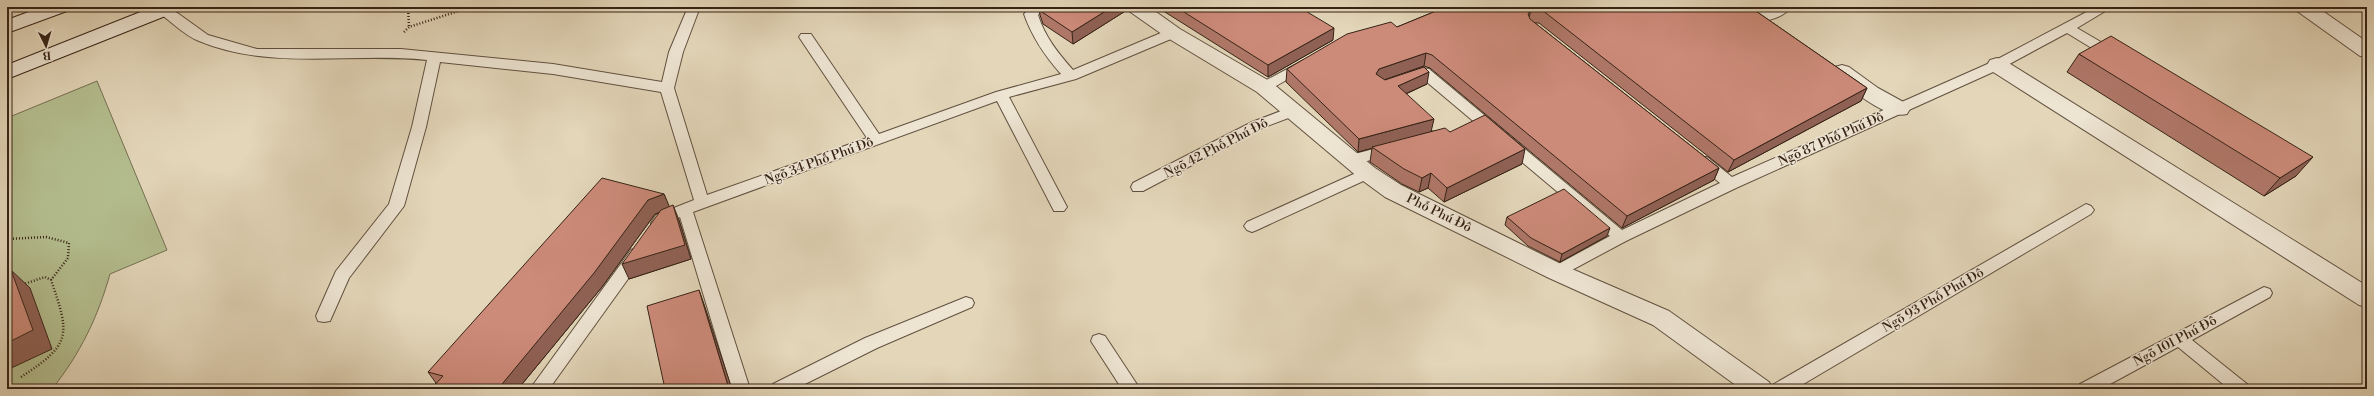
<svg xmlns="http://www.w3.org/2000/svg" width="2374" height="396" font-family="'Libre Bodoni',serif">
	<rect width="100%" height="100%" fill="#e3d6b9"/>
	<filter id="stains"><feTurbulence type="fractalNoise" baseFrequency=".005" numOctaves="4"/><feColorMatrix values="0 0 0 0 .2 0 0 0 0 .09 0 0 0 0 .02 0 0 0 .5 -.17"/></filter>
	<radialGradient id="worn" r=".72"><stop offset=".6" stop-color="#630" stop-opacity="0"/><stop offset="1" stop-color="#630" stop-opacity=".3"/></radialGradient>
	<path fill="#b4be8f" stroke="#757052" d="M97,81L167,250L110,274C98,317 80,354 52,389H7V118Z"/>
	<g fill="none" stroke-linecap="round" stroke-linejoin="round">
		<defs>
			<g id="service">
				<path d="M160,7H169L208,35L257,49H401L553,64L662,82L669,52L688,7H700L683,52L674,88L707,195L867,138L799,37L801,34H811L879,134L996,92L1061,74C1045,56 1032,37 1024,14L1031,7H1045L1038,15C1045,37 1058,53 1073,70L1168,30H1178L1180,33L1178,36L1076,79L1009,97L1067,207L1064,211H1054L997,101L693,212L750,389H732L680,217L659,229L654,227L651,223L656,215L694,200L661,92L553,74L440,62L426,127L404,206L349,278L330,321L324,322L318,321L316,316L336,271L389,204L412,127L427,60C352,52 271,71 199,41C185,36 172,22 159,13L158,10Z"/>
				<path d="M2096,7H2112L2077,28L2118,52L2120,55L2118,58H2108L2067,33L2002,68L1736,188L1626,241L1557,278L1551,276L1549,272L1551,268L1610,236L1422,78L1411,82L1404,77C1408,70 1422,67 1429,69L1622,230L1720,183L1697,165L1695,161L1697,157H1707L1732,177L1992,62Z"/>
				<polygon points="1304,60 1311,64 1309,67 1269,90 1259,90 1257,87 1259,84"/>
				<polygon points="1294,106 1301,111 1299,114 1262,128 1143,191 1133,191 1131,187 1133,183 1252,122"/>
				<polygon points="1389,145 1394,146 1396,150 1394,154 1352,165 1347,164 1345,160 1347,156"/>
				<polygon points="1367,168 1372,169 1374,173 1372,177 1257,230 1252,232 1247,230 1244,226 1247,222"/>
				<polygon points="2086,204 2091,206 2094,210 2091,214 1795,389 1771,389 1774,384"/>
				<polygon points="637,248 643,250 645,254 643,258 549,389 530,389 631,250"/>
				<polygon points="2264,287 2270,289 2272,293 2270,297 2192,340 2247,384 2250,389 2229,389 2178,347 2101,389 2077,389 2080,384"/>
				<polygon points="966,297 972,299 974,303 972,307 877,348 795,389 770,389 773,384 865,338"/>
				<polygon points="1099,334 1105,336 1140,389 1122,389 1091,341 1093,336"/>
			</g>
			<g id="minor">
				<path d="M1765,7H1791C1784,17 1766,23 1755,20L1752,16L1755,12Z"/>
				<polygon points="2294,7 2317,7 2367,42 2367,57 2360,56 2297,11"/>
				<polygon points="1997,58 2004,60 2367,286 2367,307 2359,305 1990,70 1987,65 1990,60"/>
				<path d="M1842,65L1849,67L1878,88L1907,104L1910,109L1907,114C1887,120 1851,89 1835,77L1832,72L1835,67Z"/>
			</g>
			<polygon id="tertiary" points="1126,7 1149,7 1180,29 1271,82 1375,168 1401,185 1565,266 1669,311 1769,382 1772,389 1741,389 1653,325 1549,278 1385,197 1359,178 1257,92 1166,37 1129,11"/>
			<g id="secondary">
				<polygon points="42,7 70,7 67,11 7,33 7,20"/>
				<polygon points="153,7 181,7 178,11 7,79 7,65"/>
			</g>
		</defs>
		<use href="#service" stroke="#61503f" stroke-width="2"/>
		<use href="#minor" stroke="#61503f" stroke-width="2"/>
		<use href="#tertiary" stroke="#61503f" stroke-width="2"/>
		<use href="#secondary" stroke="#362316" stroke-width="2"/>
		<g stroke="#362316" stroke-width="2.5" stroke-dasharray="1 2" stroke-linecap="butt">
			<polyline points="408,7 409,27"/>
			<polyline points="404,32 409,27 471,7"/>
			<polyline points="7,239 46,237 69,243 68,258 51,280"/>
			<path d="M21,377C72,344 70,335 51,280L45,277L24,284"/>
		</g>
		<use href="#service" fill="#ede4d2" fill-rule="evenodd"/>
		<use href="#minor" fill="#ede4d2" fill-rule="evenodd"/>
		<use href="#tertiary" fill="#ede4d2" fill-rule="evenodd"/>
		<use href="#secondary" fill="#ede4d2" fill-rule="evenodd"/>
	</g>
	<g fill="#af7768" stroke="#362316">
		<polygon points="1019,7 1029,7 1025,11"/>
		<polygon points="1039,7 1127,7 1127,10 1073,44 1043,24 1040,15"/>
		<polygon points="1157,7 1299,7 1333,40 1268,77"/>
		<polygon points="1750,7 1867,88 1861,101 1728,172 1539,23 1535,23 1719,168 1714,180 1622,228 1430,68 1424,66 1384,79 1385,80 1427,84 1406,94 1431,131 1450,132 1522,164 1444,202 1428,188 1419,192 1402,184 1370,162 1372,148 1358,152 1286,82 1287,69 1397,27 1436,11"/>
		<polygon points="2079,54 2296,176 2264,196 2067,72"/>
		<polygon points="664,194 669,207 679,220 691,259 629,279 659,213 655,214 602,287 518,389 431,389 436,383 428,372"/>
		<polygon points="1507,217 1607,236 1560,262 1528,246 1505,225"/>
	</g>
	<g fill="#8f6155" stroke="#362316">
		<polygon points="1024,7 1029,7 1025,11"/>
		<polygon points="1112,7 1127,7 1127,10 1073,44 1072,32"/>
		<polygon points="1531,10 1528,22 1528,14"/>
		<polygon points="1334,28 1333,40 1268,77 1268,65"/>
		<polygon points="1426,53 1424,66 1378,82 1376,74 1379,69"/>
		<polygon points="1429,72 1427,84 1396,98 1398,86"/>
		<polygon points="1867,88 1861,101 1728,172 1734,160"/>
		<polygon points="1434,119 1431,132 1358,152 1359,139"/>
		<polygon points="1525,149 1522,164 1444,202 1447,188"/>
		<polygon points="2313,157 2296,176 2264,196 2280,178"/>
		<polygon points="1719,168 1714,180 1622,228 1627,216"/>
		<polygon points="1431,173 1428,188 1419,192 1422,178"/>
		<polygon points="664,194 670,208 655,214 602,287 518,389 498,389 648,200"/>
		<polygon points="673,205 679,220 691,259 629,279 622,264"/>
		<polygon points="1610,228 1607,236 1560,262 1562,254"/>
		<polygon points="11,270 30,288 52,349 7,370 7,343"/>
		<polygon points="699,290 704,304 732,389 729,389"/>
	</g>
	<g fill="#cc8a79" stroke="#362316">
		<polygon points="1040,7 1112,7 1072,32 1042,12"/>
		<polygon points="1176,7 1299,7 1334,28 1268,65"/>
		<polygon points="1451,7 1750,7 1867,88 1734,160 1542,10 1531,10 1528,14 1530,19 1719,168 1627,216 1432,55 1426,53 1379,69 1376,74 1385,80 1424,67 1429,72 1398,86 1434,119 1359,139 1287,69 1347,34 1391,22 1397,27 1436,11"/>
		<polygon points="2111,36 2313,157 2280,178 2079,54"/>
		<polygon points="1485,115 1525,149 1447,188 1431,173 1422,178 1404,169 1372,147 1445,128 1450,132"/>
		<polygon points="602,178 664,194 648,200 594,273 498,389 431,389 443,376 428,372"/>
		<polygon points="1564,189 1610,228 1562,254 1531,238 1507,217"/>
		<polygon points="673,205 685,245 622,264 661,210"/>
		<polygon points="11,270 33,330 7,343 7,272"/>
		<polygon points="699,290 729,389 665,389 647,306"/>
	</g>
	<g text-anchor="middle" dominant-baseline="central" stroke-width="3" stroke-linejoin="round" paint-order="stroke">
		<g font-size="13" fill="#362316" stroke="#ede4d2">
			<text transform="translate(1831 139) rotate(-24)">Ngõ 87 Phố Phú Đô</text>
			<text transform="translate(1216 148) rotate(-27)">Ngõ 42 Phố Phú Đô</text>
			<text transform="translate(819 161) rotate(-20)">Ngõ 34 Phố Phú Đô</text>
			<text transform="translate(1439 213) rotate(26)">Phố Phú Đô</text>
			<text transform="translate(1933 300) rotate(-30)">Ngõ 93 Phố Phú Đô</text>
			<text transform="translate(2175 341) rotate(-28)">Ngõ 101 Phú Đô</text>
		</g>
	</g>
	<rect width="2374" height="396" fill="none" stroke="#e3d6b9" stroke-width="24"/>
	<rect x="8" y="8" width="2358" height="380" fill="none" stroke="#362316" stroke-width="2"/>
	<rect x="12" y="12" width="2350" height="372" fill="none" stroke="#362316"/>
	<g transform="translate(46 46) rotate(175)" stroke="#ede4d2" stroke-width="3" paint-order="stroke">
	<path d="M0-3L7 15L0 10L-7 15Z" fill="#362316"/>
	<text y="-6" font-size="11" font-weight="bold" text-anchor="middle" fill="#362316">B</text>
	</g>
	<rect width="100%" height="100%" filter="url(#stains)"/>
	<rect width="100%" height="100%" fill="url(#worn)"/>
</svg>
